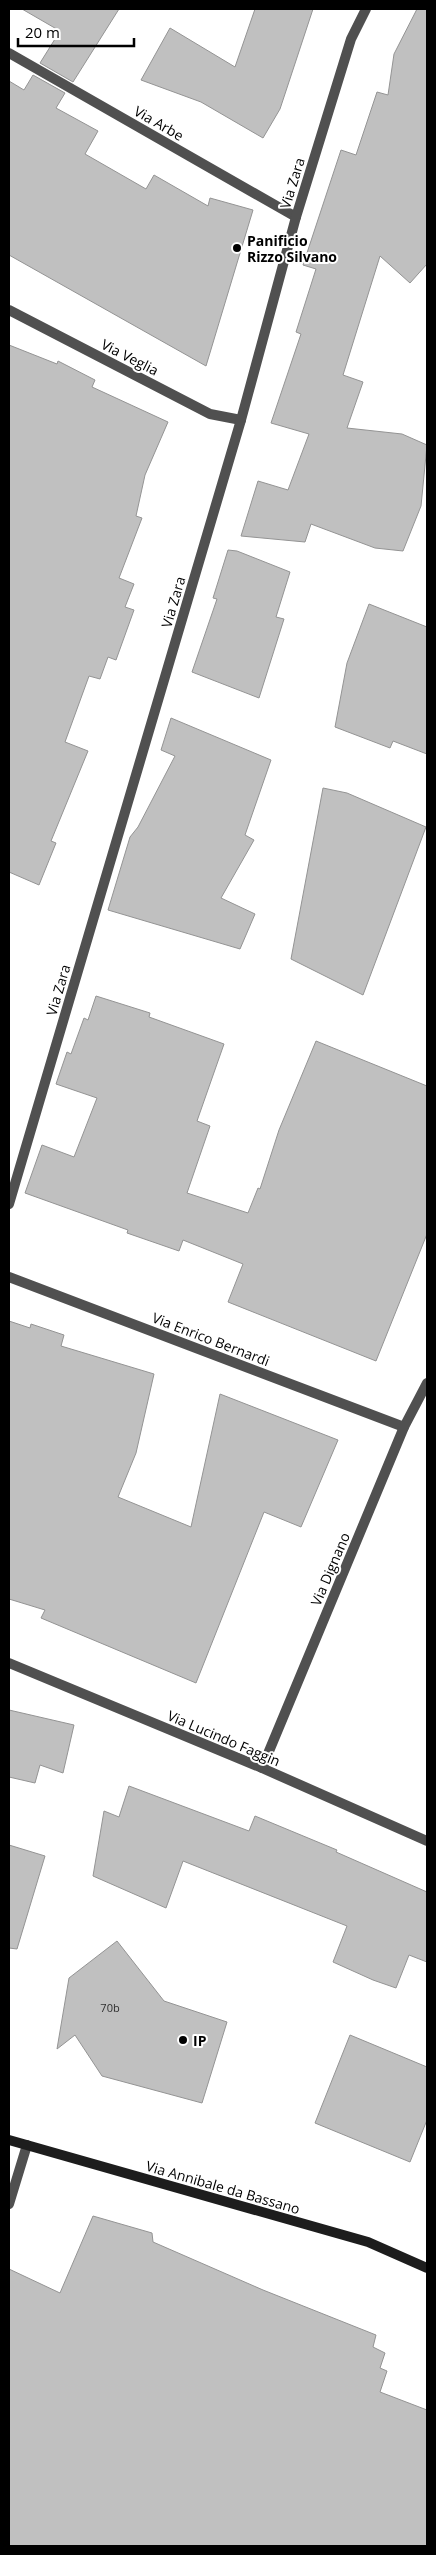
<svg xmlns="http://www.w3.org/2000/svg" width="436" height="2555" font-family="'Open Sans',sans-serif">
	<rect width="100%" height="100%" fill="#fff"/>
	<g fill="#c0c0c0" stroke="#949494">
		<polygon points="22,9 119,9 73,82 40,63 60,31"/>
		<polygon points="255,9 313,9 280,109 263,138 201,102 141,80 170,28 235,67"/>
		<polygon points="417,9 427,9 427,264 410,283 380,256 343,375 363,382 347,428 402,434 427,445 421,506 403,551 375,548 311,524 305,542 241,536 258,481 288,490 309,434 271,423 301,334 296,332 316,269 303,265 341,150 356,155 377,92 388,95 394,54"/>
		<polygon points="33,75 65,93 56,108 98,131 85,154 146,189 154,175 208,206 210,198 253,210 206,366 9,255 9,81 24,90"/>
		<polygon points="9,345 57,364 58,361 95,380 92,387 168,422 145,475 136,516 142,518 119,578 134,584 125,607 134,610 116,660 108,657 100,679 89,676 65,742 88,751 51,841 56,843 39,885 9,872"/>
		<polygon points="228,550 237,551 290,572 276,617 284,619 259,698 192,672 217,599 213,598"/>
		<polygon points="369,604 427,627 427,754 393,741 390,748 335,727 347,663"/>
		<polygon points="171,718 271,760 245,835 254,840 221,898 255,914 240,949 108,910 130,837 138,827 175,756 161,750"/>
		<polygon points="323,788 347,793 426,827 363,995 291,959"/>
		<polygon points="96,996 150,1013 149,1017 224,1044 197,1121 210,1126 187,1193 248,1213 258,1188 260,1189 279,1130 316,1041 427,1086 427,1234 376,1361 228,1302 243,1264 183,1240 179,1251 127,1233 128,1230 25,1193 42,1145 74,1157 97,1098 56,1084 67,1052 71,1054 84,1018 88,1020"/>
		<polygon points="9,1321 30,1328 31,1324 64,1335 61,1346 154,1374 136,1453 118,1497 191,1527 220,1394 338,1440 301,1527 264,1512 196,1683 41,1618 45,1610 9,1599"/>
		<polygon points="9,1710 74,1725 63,1773 40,1765 35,1783 9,1777"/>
		<polygon points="129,1786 249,1831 255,1816 337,1850 336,1852 427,1892 427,1962 409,1955 396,1988 373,1980 333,1962 347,1926 183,1861 166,1908 93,1876 104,1811 119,1817"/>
		<polygon points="9,1845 45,1856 17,1949 9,1948"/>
		<polygon points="117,1941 164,2001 227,2022 202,2103 102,2076 75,2035 57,2049 69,1978"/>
		<polygon points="350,2035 427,2067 427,2120 410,2162 315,2123"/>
		<polygon points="93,2216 152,2233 153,2242 263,2290 376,2335 373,2347 385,2353 380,2368 387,2371 380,2392 427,2410 427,2546 9,2546 9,2269 60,2293"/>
	</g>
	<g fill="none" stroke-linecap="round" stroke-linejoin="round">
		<g stroke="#505050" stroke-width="10">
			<polyline points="9,53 296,217"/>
			<polyline points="9,310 210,414 241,420"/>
			<polyline points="9,1204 241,420 296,217 351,39 366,9"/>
			<polyline points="9,1277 404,1427"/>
			<polyline points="9,1663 262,1768 427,1841"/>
			<polyline points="262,1768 404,1427 427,1383"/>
			<polyline points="9,2204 27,2145"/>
		</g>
		<polyline stroke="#1d1d1d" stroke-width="10" points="9,2140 368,2242 427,2268"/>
	</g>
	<g fill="#000" stroke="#fff" stroke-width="2">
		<circle cx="237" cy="248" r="5"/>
		<circle cx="183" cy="2040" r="5"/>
	</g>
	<g text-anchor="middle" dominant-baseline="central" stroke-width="4" stroke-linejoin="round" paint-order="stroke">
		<g font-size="11" fill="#303030">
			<text x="110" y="2007">70b</text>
		</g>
		<g font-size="14" fill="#000" stroke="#fff">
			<text transform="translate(159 123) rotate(30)">Via Arbe</text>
			<text transform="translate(292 183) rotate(-73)">Via Zara</text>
			<text transform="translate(130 357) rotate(27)">Via Veglia</text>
			<text transform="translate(173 602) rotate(-74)">Via Zara</text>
			<text transform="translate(58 990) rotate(-74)">Via Zara</text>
			<text transform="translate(211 1339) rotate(21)">Via Enrico Bernardi</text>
			<text transform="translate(330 1569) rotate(-67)">Via Dignano</text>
			<text transform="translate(224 1738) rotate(23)">Via Lucindo Faggin</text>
			<text transform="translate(223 2187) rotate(16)">Via Annibale da Bassano</text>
		</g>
		<g font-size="14" font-weight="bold" fill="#000" stroke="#fff" text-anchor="start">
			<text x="247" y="240">Panificio<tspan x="247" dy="16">Rizzo Silvano</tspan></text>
			<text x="193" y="2040">IP</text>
		</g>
	</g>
	<rect width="436" height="2555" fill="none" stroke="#000000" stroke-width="20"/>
	<path d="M18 38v8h116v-8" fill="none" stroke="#000000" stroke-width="2.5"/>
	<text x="25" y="38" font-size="15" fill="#000000" stroke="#ffffff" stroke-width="4" paint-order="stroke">20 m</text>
</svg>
